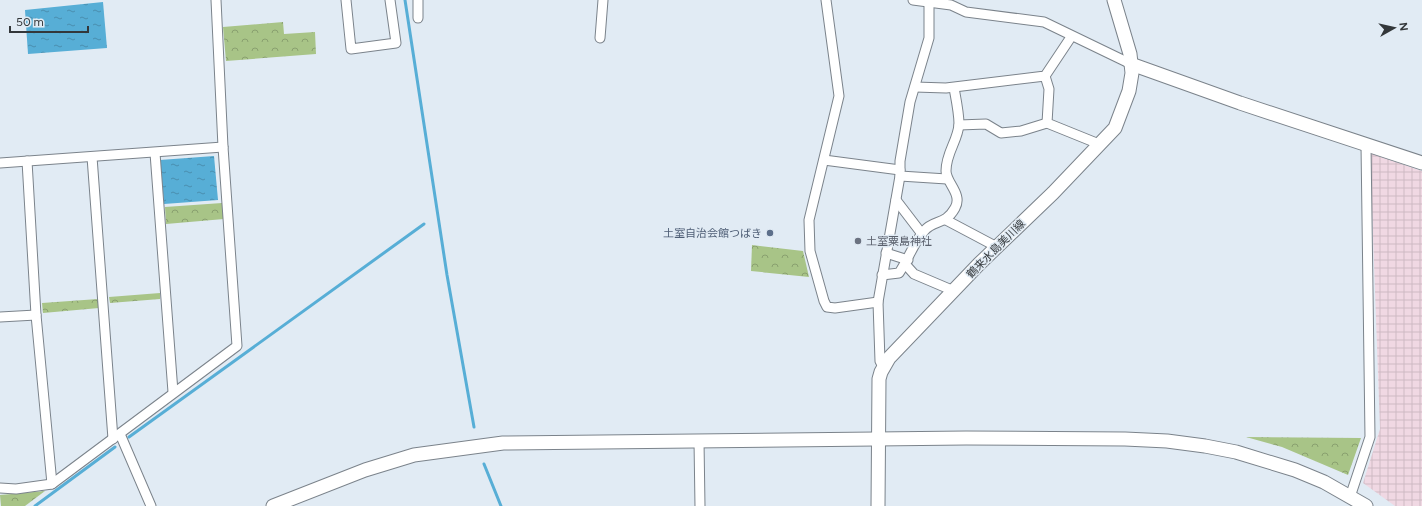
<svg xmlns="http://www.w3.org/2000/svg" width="1422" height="506" font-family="Figtree,'Noto Sans JP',sans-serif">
	<defs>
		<pattern id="industrial-grid" width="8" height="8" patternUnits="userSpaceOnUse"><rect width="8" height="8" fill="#f0d8e3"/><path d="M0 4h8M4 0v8" fill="none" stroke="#cebac4"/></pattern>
		<pattern id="park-crowns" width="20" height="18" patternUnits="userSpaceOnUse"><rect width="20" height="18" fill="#a8c487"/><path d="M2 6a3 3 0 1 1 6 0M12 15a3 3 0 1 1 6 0" fill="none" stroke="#89a06f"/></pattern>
		<pattern id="water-ripples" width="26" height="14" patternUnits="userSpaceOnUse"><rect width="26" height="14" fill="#57aed6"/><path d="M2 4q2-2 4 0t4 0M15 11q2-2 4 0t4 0" fill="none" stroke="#498eaf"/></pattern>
	</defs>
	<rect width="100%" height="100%" fill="#e1ebf4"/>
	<polygon fill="url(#industrial-grid)" points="1370,153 1422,171 1422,506 1395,506 1363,483 1380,429"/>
	<g fill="url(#park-crowns)">
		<polygon points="283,22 284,34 315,32 316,54 226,61 223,27"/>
		<polygon points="222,203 224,219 166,224 165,207"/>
		<polygon points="752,245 803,251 809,277 751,271"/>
		<polygon points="160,293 160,299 110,303 109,297"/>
		<polygon points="98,299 99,308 43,313 42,303"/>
		<polygon points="1246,437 1361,438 1348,475 1282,447"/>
		<polygon points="45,491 25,506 1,506 0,495"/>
	</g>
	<g fill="url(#water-ripples)">
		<polygon points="103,2 107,48 28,54 25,10"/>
		<polygon points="214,156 218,200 164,204 160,160"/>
	</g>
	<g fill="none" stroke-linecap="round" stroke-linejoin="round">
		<g stroke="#57aed6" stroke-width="3">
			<polyline points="405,0 447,275 474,427"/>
			<polyline points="129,437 424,224"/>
			<polyline points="484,464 501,506"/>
			<polyline points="35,506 115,447"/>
		</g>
		<defs>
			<g id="street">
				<polyline points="346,0 351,49 396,43 390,0"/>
				<polyline points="418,0 418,18"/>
				<polyline points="826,0 839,96 809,220 810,251 824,301 827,307 835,308 878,302"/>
				<polyline points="913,0 951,5 966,12 1044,22 1131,64"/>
				<polyline points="600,38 603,0"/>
				<polyline points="1045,76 1049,89 1047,123 1099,144"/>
				<polyline points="915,87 946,88 1045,76 1071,37"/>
				<polyline points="959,125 986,124 1001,133 1021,131 1047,123"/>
				<polyline points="155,153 173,392"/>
				<polyline points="92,157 113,439"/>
				<polyline points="824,160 900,170"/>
				<polyline points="27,161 36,315 52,484"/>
				<polyline points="0,163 223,147"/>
				<polyline points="900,176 947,179"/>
				<polyline points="896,200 922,234"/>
				<polyline points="946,220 997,247"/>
				<polyline points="886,253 908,260"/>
				<polyline points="905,264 914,274 954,291"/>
				<path d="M882,275L899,273C908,260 914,242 924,231C934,219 945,226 955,208C963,194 946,183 946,171C946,152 958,141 959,124C959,113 956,99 954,88"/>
				<polyline points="0,317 36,315"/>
				<polyline points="883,367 880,361 878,302 900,176 900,161 910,102 929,38 929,0"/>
				<polyline points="120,434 151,506"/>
				<polyline points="699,441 700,506"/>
				<polyline points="0,488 16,489 52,484 237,346 223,147 216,0"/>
				<polyline points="1350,497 1370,437 1366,145"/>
			</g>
			<g id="secondary">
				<polyline points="1131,64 1240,103 1422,163"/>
				<polyline points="273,506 365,470 414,455 503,443 966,438 1125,439 1167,441 1205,446 1236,452 1295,470 1324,482 1366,506"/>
				<polyline points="878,506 879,379 881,372 889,358 979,264 1053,193 1115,128 1129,91 1132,73 1130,54 1114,0"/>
			</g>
		</defs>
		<use href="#street" stroke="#7b838b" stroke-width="11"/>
		<use href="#secondary" stroke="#7b838b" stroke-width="15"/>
		<use href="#street" stroke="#fff" stroke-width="9"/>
		<use href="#secondary" stroke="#fff" stroke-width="13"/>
	</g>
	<circle fill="#5c6f8a" stroke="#e1ebf4" stroke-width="1.5" cx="770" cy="233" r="4"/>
	<circle fill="#6b7280" stroke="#e1ebf4" stroke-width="1.5" cx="858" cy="241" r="4"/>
	<g text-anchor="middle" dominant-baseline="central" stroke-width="3" stroke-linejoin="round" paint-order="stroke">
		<g font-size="11" fill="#4e5e75" stroke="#e1ebf4" text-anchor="end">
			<text x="762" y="233">土室自治会館つばき</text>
		</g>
		<g font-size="11" fill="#5b616d" stroke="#e1ebf4" text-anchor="start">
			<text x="866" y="241">土室粟島神社</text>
		</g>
		<g font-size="11" fill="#33373a" stroke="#e1ebf4">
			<text transform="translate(996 249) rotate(-45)">鶴来水島美川線</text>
		</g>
	</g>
	<g transform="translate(1394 28) rotate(82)" stroke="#e1ebf4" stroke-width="3" paint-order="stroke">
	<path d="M0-3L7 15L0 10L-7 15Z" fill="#33373a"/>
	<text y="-6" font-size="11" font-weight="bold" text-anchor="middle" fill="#33373a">N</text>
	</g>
	<path d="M10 26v6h78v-6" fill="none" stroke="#33373a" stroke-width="2"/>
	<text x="16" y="26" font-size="12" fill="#33373a" stroke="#e1ebf4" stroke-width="3" paint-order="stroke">50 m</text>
</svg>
